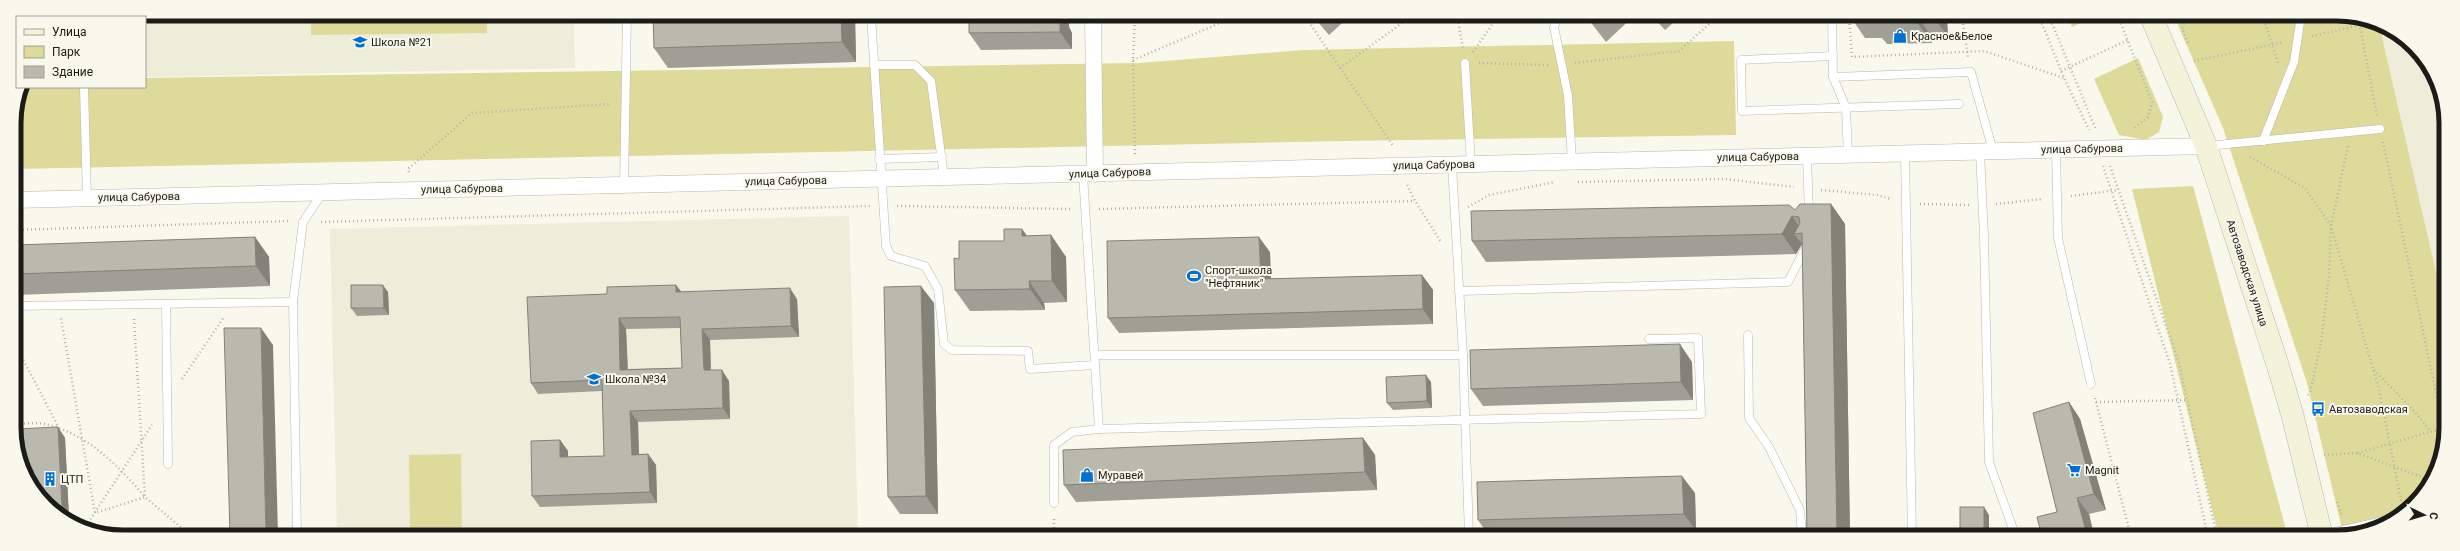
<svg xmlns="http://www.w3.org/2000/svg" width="2460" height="551" font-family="Roboto,sans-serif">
	<rect width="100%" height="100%" fill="#f9f8ec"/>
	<g fill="#eeedd9">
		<polygon points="123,14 574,14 575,68 145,77 145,17 108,17"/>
		<polygon points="2380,28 2414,46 2444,102 2444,307"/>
		<polygon points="849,216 858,530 854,536 337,535 330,229"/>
	</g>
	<g fill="#deda99">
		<polygon points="311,14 487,14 487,33 311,35"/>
		<polygon points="1760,16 1816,16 1816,21 1752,23"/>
		<polygon points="2067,16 2095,16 2072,27"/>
		<polygon points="2174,16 2358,16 2380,28 2444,307 2444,449 2431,483 2409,510 2379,529 2344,537 2307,383 2223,128"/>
		<polygon points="1734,41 1736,135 1343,141 15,169 14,116 21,87 145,87 145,78 1139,63 1304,50"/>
		<polygon points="2138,58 2163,117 2159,132 2146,140 2119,135 2094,79"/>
		<polygon points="2193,186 2288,537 2219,537 2132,189"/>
		<polygon points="461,454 462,535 410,535 409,455"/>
	</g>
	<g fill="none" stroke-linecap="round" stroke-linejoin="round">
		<defs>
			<g id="lane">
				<polyline points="871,15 886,246 891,256 925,266 938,289 944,344 952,350 1028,351 1030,369 1095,365 1083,174"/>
				<polyline points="1558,15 1554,27 1568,96 1572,162"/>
				<polyline points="1832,16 1833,77 1971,72 1993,151"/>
				<polyline points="1833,56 1741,60 1742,111 1959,104"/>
				<polyline points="1465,63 1471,164"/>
				<polyline points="874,65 915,65 931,81 944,177"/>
				<polyline points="1833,77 1846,108 1848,155"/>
				<polyline points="84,87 87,198"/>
				<polyline points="2263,141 2294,62 2301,16"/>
				<polyline points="2207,146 2380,129"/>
				<polyline points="2056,150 2058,238 2091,384"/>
				<polyline points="1980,152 1984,236 1989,462 2016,537"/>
				<polyline points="1905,153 1912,536"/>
				<polyline points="1807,156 1809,214"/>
				<polyline points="879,159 942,157"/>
				<polyline points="1452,165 1463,355 1469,536"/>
				<polyline points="624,185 627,14"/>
				<polyline points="1459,291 1788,282 1807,245"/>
				<polyline points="166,304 168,464"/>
				<polyline points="15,306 293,302"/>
				<polyline points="1748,335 1749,418 1769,447 1800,510 1802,536"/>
				<polyline points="1095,355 1463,355"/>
				<polyline points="1095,365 1099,429 1701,414 1698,338 1649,339"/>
				<polyline points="1054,503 1054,445 1072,432 1099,429"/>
				<polyline points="297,535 293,302 303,222 323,192"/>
				<polyline points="2322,535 2396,518"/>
			</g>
			<g id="street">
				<polyline points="1093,15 1095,174"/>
				<polyline points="15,200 2206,146"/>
			</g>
			<polyline id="secondary" points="2151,16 2206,146 2278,366 2293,417 2322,537"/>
		</defs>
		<use href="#lane" stroke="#b9b8ad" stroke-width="9"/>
		<use href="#street" stroke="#b9b8ad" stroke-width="17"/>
		<use href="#secondary" stroke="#b9b8ad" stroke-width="23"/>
		<g stroke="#b4b3a9" stroke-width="2.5" stroke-dasharray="1 3" stroke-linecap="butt">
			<polyline points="1304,15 1394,147"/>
			<polyline points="1457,15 1463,49"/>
			<polyline points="1849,16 1852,57 1984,51 2064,78"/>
			<polyline points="1962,16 1968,58"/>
			<polyline points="2039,16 2064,78 2089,130"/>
			<polyline points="2049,16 2096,130"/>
			<polyline points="2118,16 2152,102 2148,117 2133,129"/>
			<polyline points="2187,16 2182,28 2188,44"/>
			<polyline points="2263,16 2278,63"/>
			<polyline points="2263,16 2286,23"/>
			<polyline points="2358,16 2377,116"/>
			<polyline points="2312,36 2360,25"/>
			<polyline points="1473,52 1499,15"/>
			<polyline points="1133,60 1239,15"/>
			<polyline points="2194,61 2284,42"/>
			<polyline points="1479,63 1548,65"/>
			<polyline points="1575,63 1679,51 1719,15"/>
			<polyline points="1340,68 1413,15"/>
			<polyline points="2061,71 2128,40"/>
			<polyline points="2383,142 2444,431"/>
			<polyline points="1135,154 1133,60 1135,15"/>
			<polyline points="2250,157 2305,188 2331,226 2379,389 2402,505"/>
			<polyline points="2103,166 2170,364 2208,537"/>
			<polyline points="2110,166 2179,363 2217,537"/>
			<polyline points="409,172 408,169 472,113 611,104"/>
			<polyline points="1578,182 1725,179 1794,187"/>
			<polyline points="1407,185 1415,201 1441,242"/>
			<polyline points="1821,190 1877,195 1891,199"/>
			<polyline points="2071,196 2118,190"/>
			<polyline points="1920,204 1969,205"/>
			<polyline points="1996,204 2042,199"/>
			<polyline points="897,206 1072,209"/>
			<polyline points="1468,207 1489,195 1555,182"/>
			<polyline points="1099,209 1415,201"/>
			<polyline points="321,222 870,206"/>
			<polyline points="15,230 288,221"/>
			<polyline points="134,319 145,497 190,535"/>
			<polyline points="16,346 59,428"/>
			<polyline points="2374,370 2415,412 2431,432"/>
			<polyline points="182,379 224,317"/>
			<polyline points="2308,395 2310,393 2321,343 2329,276 2331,226 2348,146"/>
			<polyline points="2095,398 2131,537"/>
			<polyline points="2096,402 2187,400"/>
			<path d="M16,424C25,424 35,422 44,424C85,432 119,466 145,497L95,513L61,318"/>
			<polyline points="2358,453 2443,428"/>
			<polyline points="2324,455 2357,453 2432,481"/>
			<polyline points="2337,502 2342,516"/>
			<polyline points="86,526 152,425"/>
			<polyline points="1054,532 1054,517"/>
			<polyline points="881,536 1158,530"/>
			<polyline points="1158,536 1158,530 1455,529"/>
		</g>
		<use href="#lane" stroke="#fff" stroke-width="8"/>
		<use href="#street" stroke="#fff" stroke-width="16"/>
		<use href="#secondary" stroke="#f4f2d9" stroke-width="22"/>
	</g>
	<g fill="#9f9f95" fill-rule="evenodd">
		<polygon points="855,15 856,62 668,68 654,48"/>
		<polygon points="906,15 1068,15 1069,27 1072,33 1072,49 981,50 969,33 969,20 910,21"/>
		<polygon points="1312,15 1351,15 1329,35"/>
		<polygon points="1585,15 1635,15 1606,42"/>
		<polygon points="1651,15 1682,15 1665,30"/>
		<polygon points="1850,16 1949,16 1947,19 1948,37 1932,37 1932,43 1887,44 1882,38 1865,38"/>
		<polygon points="1831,204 1845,224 1850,536 1807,536 1802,245 1802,244 1796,254 1486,262 1472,241 1795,210"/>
		<polygon points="1022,229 1027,236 1051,235 1066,257 1067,302 1044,303 1045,310 970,311 955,290 959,259 1004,241"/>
		<polygon points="255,237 269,257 270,286 15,295 15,245"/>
		<polygon points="1270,252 1271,279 1422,275 1433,290 1433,324 1119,333 1108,318"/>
		<path d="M676,285L681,292L797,299L799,337L710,340L711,370L729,381L730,419L638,422L639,454H648L656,465L657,503L540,507L532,496L560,440L568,451V457L604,456L602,391L538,394L531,383L607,294ZM680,328L682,368L628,369L626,329Z"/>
		<polygon points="388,292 389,315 357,316 351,308"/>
		<polygon points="934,303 938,514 900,514 888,497"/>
		<polygon points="1692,362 1693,400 1483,406 1471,389"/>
		<polygon points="1431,382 1432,408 1393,410 1387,403"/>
		<polygon points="2069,402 2080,419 2106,510 2089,514 2093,530 2101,537 2057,512"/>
		<polygon points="58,427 65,438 69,518 46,505"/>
		<polygon points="1363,438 1375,455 1377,490 1076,502 1064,485"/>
		<polygon points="1695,493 1696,531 1537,536 1489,536 1478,520"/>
	</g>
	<g fill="#828279">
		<polygon points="841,15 855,15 856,62 842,42"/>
		<polygon points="1056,15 1068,15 1069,27 1072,33 1072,49 1060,32"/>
		<polygon points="1917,16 1932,37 1932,43 1916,21"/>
		<polygon points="1933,16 1949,16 1947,19 1948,37"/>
		<polygon points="1831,204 1845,224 1850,536 1837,536"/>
		<polygon points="1792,216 1806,237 1802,233 1794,234 1802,244 1796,254 1782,234"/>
		<polygon points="1022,229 1037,251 1022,236"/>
		<polygon points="1051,235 1066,257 1067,302 1052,281"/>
		<polygon points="255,237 269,257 270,286 256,266"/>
		<polygon points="1259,237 1270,252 1271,295 1261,279"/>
		<polygon points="1422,275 1433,290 1433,324 1423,309"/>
		<polygon points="1029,281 1044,303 1045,310 1030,289"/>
		<polygon points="383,285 388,292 389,315 384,308"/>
		<polygon points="676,285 684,295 676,292"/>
		<polygon points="921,286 934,303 938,514 926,496"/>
		<polygon points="790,288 797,299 799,337 791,326"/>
		<polygon points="619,318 626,329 628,380 620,370"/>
		<polygon points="261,328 273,345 278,535 266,535"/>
		<polygon points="702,329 710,340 711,381 704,370"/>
		<polygon points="1680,344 1692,362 1693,400 1681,382"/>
		<polygon points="722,370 729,381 730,419 723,408"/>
		<polygon points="1426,375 1431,382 1432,408 1427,401"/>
		<polygon points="2069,402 2080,419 2106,510 2094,494"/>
		<polygon points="630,411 638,422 639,465 632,455"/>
		<polygon points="58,427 65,438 69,518 62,508"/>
		<polygon points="1363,438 1375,455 1377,490 1365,472"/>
		<polygon points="560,440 568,451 568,468 560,457"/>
		<polygon points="648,454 656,465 657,503 650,492"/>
		<polygon points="1682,476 1695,493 1696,531 1684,514"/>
		<polygon points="2077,498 2089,514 2094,537 2086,531"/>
		<polygon points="1984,507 1989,515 1989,536 1984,536"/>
		<polygon points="2095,529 2101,537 2097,537"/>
	</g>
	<g fill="#b9b9ad" stroke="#828279" fill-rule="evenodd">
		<polygon points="653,14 841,15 842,42 654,48"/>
		<polygon points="969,15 1060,15 1060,32 969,33"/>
		<polygon points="1315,15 1319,15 1317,17"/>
		<polygon points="1587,15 1604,15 1594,24"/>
		<polygon points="1850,16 1917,16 1916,21 1871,22 1871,16"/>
		<polygon points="1800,204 1831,204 1837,536 1807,536 1802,233 1794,234 1800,223 1799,217 1792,216 1782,234 1472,241 1471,211 1789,205 1795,210"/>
		<polygon points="1004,229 1022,229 1022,236 1051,235 1052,281 1029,281 1030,289 955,290 954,258 959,259 959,241 1004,241"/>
		<polygon points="255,237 256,266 15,274 15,245"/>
		<polygon points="1259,237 1261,279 1422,275 1423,309 1108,318 1107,241"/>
		<polygon points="351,285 383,285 384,308 351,308"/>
		<path d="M676,285V292L790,288L791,326L702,329L704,370H722L723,408L630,411L632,455L648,454L650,492L532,496L531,441L560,440V457L604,456L602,380L531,383L527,297L607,294V287ZM680,317L682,368L620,370L619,318Z"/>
		<polygon points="921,286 926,496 888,497 884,287"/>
		<polygon points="224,328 261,328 266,535 230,535"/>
		<polygon points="1680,344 1681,382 1471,389 1470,350"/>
		<polygon points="1426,375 1427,401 1387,403 1386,377"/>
		<polygon points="2069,402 2094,494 2077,498 2086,531 2095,529 2097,537 2042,537 2037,517 2057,512 2033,413"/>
		<polygon points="58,427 62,508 51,508 46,505 16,450 16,429"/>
		<polygon points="1363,438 1365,472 1064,485 1063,450"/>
		<polygon points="1682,476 1684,514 1478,520 1477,482"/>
		<rect x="1960" y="507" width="24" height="29"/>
	</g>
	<defs>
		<symbol id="shop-bare" viewBox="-9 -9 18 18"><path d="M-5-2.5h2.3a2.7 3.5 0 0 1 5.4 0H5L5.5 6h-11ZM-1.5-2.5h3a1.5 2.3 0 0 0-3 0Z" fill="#006fd6" stroke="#f9f8ec" stroke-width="2.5" paint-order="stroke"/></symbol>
		<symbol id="school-bare" viewBox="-9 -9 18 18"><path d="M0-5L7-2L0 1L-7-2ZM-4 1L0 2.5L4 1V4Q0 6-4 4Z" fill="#006fd6" stroke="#f9f8ec" stroke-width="2.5" paint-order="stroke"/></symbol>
		<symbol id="stadium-bare" viewBox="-9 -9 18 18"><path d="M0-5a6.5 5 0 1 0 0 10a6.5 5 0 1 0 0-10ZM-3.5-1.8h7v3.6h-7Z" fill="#006fd6" stroke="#f9f8ec" stroke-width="2.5" paint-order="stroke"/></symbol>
		<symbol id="bus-bare" viewBox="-9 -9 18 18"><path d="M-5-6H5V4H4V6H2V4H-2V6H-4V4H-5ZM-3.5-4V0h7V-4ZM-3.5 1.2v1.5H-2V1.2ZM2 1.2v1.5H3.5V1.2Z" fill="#006fd6" stroke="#f9f8ec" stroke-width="2.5" paint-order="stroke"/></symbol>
		<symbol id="supermarket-bare" viewBox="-9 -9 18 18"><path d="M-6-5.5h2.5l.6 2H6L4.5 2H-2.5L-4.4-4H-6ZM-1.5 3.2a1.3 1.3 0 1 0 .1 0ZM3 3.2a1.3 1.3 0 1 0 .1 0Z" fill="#006fd6" stroke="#f9f8ec" stroke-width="2.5" paint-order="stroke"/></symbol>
		<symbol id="building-bare" viewBox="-9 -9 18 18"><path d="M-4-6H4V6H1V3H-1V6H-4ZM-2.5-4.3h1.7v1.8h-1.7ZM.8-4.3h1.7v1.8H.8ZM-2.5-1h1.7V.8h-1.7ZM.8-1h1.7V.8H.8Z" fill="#006fd6" stroke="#f9f8ec" stroke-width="2.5" paint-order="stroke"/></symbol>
	</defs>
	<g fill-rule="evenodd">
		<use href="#shop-bare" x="1890" y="26" width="20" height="20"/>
		<use href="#school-bare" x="350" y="32" width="20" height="20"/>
		<use href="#stadium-bare" x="1184" y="266" width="20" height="20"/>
		<use href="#school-bare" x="584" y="369" width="20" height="20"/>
		<use href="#bus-bare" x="2308" y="399" width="20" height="20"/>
		<use href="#supermarket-bare" x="2064" y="460" width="20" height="20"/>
		<use href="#shop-bare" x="1077" y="465" width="20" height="20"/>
		<use href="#building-bare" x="40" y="469" width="20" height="20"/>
	</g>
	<g text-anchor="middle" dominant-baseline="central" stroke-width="4" stroke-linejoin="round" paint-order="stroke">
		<g font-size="11" fill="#1b1b17" stroke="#f9f8ec" text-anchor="start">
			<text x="1911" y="36">Красное&amp;Белое</text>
			<text x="371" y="42">Школа №21</text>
			<text x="1205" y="270">Спорт-школа<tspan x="1205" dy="13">"Нефтяник"</tspan></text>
			<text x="605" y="379">Школа №34</text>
			<text x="2329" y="409">Автозаводская</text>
			<text x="2085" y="470">Magnit</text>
			<text x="1098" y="475">Муравей</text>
			<text x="61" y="479">ЦТП</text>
		</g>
		<g font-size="11" fill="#1b1b17" stroke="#f9f8ec">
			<text transform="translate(2082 149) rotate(-1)">улица Сабурова</text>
			<text transform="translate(1758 157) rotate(-1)">улица Сабурова</text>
			<text transform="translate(1434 165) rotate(-1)">улица Сабурова</text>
			<text transform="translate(1110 173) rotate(-2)">улица Сабурова</text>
			<text transform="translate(786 181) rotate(-1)">улица Сабурова</text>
			<text transform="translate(462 189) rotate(-1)">улица Сабурова</text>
			<text transform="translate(139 197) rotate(-1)">улица Сабурова</text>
			<text transform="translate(2247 273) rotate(72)">Автозаводская улица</text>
		</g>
	</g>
	<path d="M0 0H2460V551H0ZM123 21H2337A102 102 0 0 1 2439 123V428A102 102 0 0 1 2337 530H123A102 102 0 0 1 21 428V123A102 102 0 0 1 123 21Z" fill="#f9f8ec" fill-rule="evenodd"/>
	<path fill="none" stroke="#1b1b17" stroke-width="5" d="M123 21H2337A102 102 0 0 1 2439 123V428A102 102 0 0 1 2337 530H123A102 102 0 0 1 21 428V123A102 102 0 0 1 123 21Z"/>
	<rect x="16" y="16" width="130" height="72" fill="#f9f8ec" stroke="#a0a097"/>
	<rect x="24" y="29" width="20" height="6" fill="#f4f2d9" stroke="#a0a097"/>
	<text x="52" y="36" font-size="12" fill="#1b1b17">Улица</text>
	<rect x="24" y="46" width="20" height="12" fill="#deda99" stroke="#a0a097"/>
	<text x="52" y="56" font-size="12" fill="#1b1b17">Парк</text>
	<rect x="24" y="66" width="20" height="12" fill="#b9b9ad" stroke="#a0a097"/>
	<text x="52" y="76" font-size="12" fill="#1b1b17">Здание</text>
	<g transform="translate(2424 515) rotate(95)" stroke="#f9f8ec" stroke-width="3" paint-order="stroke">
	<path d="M0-3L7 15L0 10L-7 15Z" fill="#1b1b17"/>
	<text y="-6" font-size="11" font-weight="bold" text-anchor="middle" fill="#1b1b17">С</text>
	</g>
</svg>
